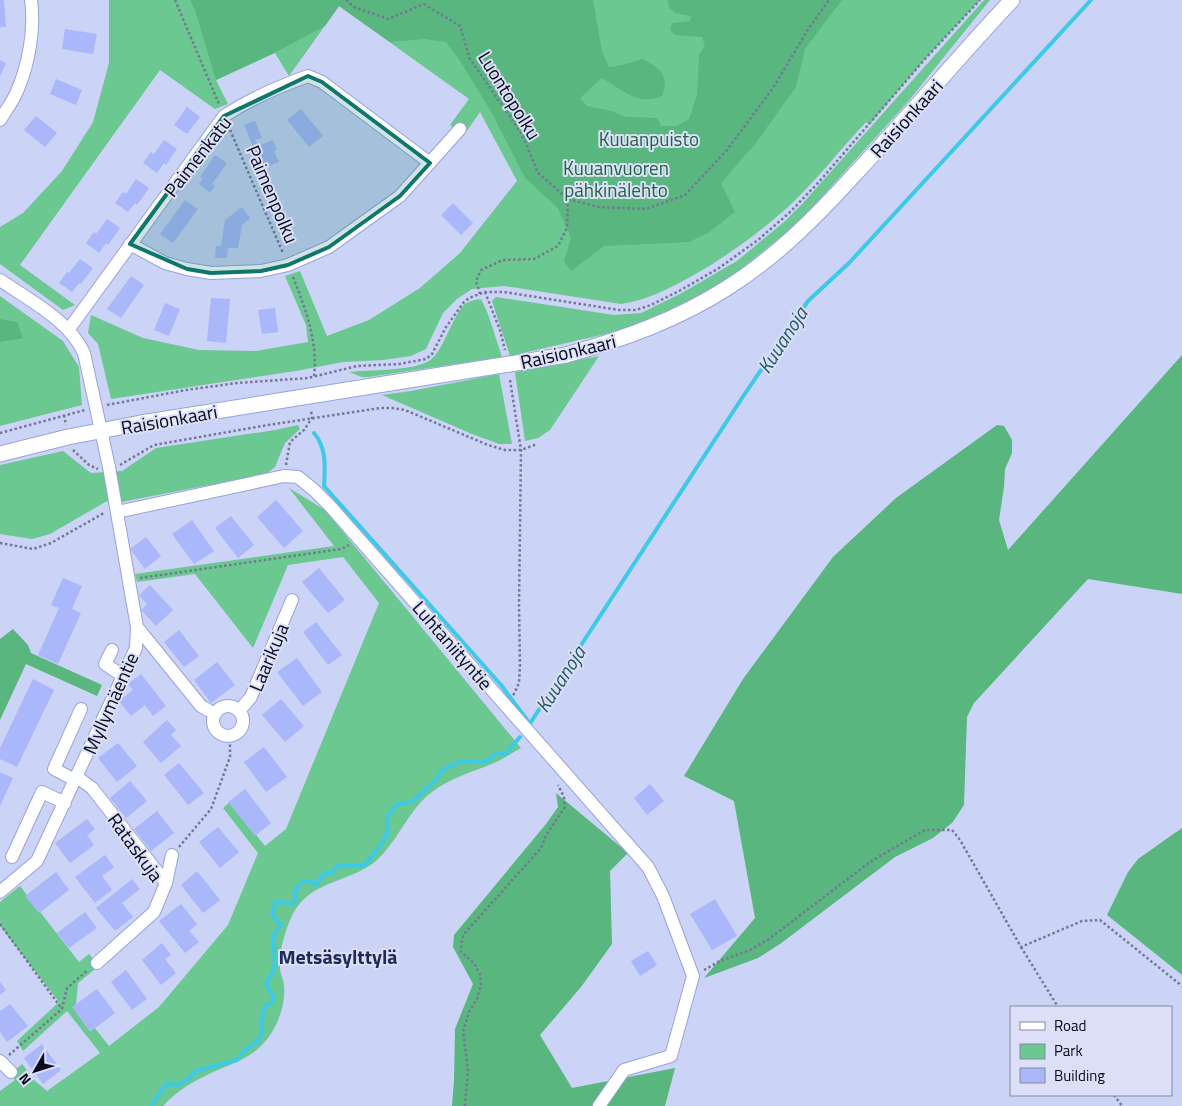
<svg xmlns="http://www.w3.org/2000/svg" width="1182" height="1106" font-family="'Titillium Web',sans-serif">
	<rect width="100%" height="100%" fill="#cbd3f6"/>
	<g fill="#6bc890">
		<path d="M109,0H980L925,59L869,125L866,122C840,150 815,182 788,207C759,233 726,257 692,276C668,289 648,300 621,304L504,286L472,289L457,299L443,313L426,349L411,356L383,360L343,362L296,371L111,399L98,344L88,333L91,315L143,338L199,350L256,351L308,342L306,325L285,276L300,271L327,336L369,320L420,288L460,253L517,181L480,112L464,135L450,125L469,99L339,6L289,76L275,53L216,80L228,104L215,109L160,70L20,265L75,305L63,310L0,264V227L23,213L62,171L93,122L109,63Z"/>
		<polygon points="984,0 990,0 906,104 817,202 791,229 728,279 685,303 623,330 510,356 492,301 496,297 614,315 641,313 680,294 737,261 784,222 803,203"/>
		<polygon points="0,296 63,341 79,367 82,405 0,426"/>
		<path d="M481,299L488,314L502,357L368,377H362L349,372C370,370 412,371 429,361C442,354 452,318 463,306C467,301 475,300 481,299Z"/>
		<polygon points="599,356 550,430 538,438 525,441 515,372"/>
		<polygon points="499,374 512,444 499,444 472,434 382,395 411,391"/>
		<polygon points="298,425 300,429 285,443 275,467 266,474 116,503 107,501 50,534 32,539 0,534 0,465 63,451 91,473 122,471 156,448 275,430"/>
		<path d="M289,488L325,510L521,748C512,753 503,759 494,763C470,773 443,780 424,799C405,817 391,853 369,866C339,885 306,882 290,920C284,935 279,952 280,968C280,974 284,980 284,986C286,1006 276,1031 262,1045C249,1058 236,1062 220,1069C199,1078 178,1089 163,1106H0V1091L15,1080L10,1074L22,1064L35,1081L47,1091L100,1053L67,1011L23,1051L17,1041L59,1002L0,926V902L20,886L79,962L89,954L99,966L78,983L76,1004L109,1046L159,1007L228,925L258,853L223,808L230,802L265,846L286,829L379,603L343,557L288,565L253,648L195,574L137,582L135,574L334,546Z"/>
	</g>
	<g fill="#58b67e">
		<path d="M190,0H593L602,52L609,67L623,65L642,59C660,68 670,75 662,96C636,106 623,90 602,78L580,98L587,106L611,111L626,117L657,118L661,126H677L689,119L697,95L699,55L705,46L702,37L675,35L670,30L672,23L690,21L691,16L676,13L669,8L668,0H842L805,49L796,87L755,144L721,183L735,212L708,233L689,242L604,246L571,271L564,261L571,238L558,208L525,178L492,113L460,61L446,42L424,39L390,42L339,6L325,26L276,52L216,80L195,10Z"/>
		<polygon points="0,319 17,322 23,338 0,342"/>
		<polygon points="1182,355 1182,594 1088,579 974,703 967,717 964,805 952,823 933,838 895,857 780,944 758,958 704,978 755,918 734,801 684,776 743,679 833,557 896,498 997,425 1004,426 1012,440 1012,453 1005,469 1004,487 999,520 1008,550"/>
		<polygon points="13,629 28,645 31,653 102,685 97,696 26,664 0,720 0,639"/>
		<polygon points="556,793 628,853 610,871 612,944 581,987 540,1035 572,1088 675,1068 665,1106 452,1106 454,1081 455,1029 473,984 453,947 454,935 546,824 558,807"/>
		<polygon points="1182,828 1182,975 1107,915 1128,872 1138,859"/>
	</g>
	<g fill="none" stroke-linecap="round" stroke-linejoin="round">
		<g stroke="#3ec9e7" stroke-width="4">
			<path d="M314,433C327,448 325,468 324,486L501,685L530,724"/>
			<polyline points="529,725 742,398 808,301 849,263 1091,0"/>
			<polyline points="151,1106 166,1084 178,1085 188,1079 196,1071 237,1060 244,1051 258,1041 261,1036 263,1009 267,1005 272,1003 274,998 266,983 272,974 275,963 273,936 281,924 276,921 272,912 276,902 294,903 296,898 294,893 300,883 310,881 316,885 325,872 330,874 338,866 365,865 382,843 387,833 387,817 397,804 412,802 437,779 439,773 448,767 459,762 488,761 496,754 506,753 520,737"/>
		</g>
	</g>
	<g fill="#aab7fa">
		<polygon points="0,0 4,0 6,27 0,27"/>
		<polygon points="65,29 97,34 93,54 62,49"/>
		<polygon points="0,60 6,63 0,76"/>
		<polygon points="56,79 82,90 76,105 50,94"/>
		<polygon points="187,107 200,117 187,134 174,125"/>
		<polygon points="301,109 323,136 309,147 287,120"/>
		<polygon points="36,116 57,133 45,147 24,130"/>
		<polygon points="255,121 262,138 255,140 258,146 273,140 277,150 274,151 279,162 262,169 244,125"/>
		<polygon points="164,140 177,149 166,165 164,163 157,173 143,163 151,152 154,154"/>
		<polygon points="215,155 227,163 212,184 215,186 210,193 199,184 203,179 200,177"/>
		<polygon points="136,179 149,188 137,205 135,203 128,212 115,203 123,192 126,194"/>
		<polygon points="185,200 198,209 173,243 160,234"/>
		<polygon points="453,203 473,223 461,235 441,215"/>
		<polygon points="242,207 250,218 242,225 238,248 228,248 227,258 215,258 216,246 221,246 225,220"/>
		<polygon points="107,219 120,228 108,245 106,243 99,253 86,243 94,232 96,234"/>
		<polygon points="80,259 93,268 81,284 79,283 72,292 59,283 67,272 69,273"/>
		<polygon points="131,276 144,285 121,318 107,309"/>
		<polygon points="211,298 230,299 226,343 207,341"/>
		<polygon points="165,303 180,309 169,336 154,330"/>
		<polygon points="275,308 278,332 262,334 258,310"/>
		<polygon points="276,500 303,531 284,548 257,517"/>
		<polygon points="231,516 254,545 238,558 215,528"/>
		<polygon points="192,520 214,551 194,564 172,534"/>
		<polygon points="146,537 161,556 145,569 130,549"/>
		<polygon points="319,568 345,600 328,613 302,582"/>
		<polygon points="63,578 82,586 72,609 81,613 58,664 38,655 59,608 51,605"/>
		<polygon points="150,585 173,610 156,626 141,610 147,604 139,595"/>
		<polygon points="316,622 342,655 328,665 303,632"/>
		<polygon points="179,630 199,656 184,667 164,642"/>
		<polygon points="297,658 322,692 303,706 277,672"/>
		<polygon points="217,662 235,685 211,703 194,680"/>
		<polygon points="141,674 166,706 153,716 145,705 131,716 119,701 133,690 128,684"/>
		<polygon points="33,679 54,690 17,767 0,759 0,748"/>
		<polygon points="281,699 304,726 285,742 262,715"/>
		<polygon points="167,720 176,730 171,735 181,746 161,763 143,742"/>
		<polygon points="118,743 137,766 117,782 98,758"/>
		<polygon points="264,747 287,777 266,792 244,762"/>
		<polygon points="179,763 204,793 188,805 164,775"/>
		<polygon points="0,772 13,778 0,806"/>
		<polygon points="130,781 147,801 126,818 110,798"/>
		<polygon points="650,784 664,801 647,815 634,798"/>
		<polygon points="245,789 271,823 255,836 228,802"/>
		<polygon points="157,811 174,833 151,851 134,829"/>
		<polygon points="87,819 95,829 87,835 94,845 70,863 55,843"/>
		<polygon points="218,827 239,852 220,868 199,842"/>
		<polygon points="105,855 114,867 102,876 112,890 95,903 75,877"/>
		<polygon points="197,871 220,900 203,913 181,885"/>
		<polygon points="56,872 69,890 39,913 25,896"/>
		<polygon points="132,879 140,889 122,903 133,917 115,931 96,908"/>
		<polygon points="715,899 737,936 712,950 690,914"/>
		<polygon points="181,904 197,924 189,931 199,942 185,953 159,921"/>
		<polygon points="85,912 97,928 69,948 57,933"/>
		<polygon points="162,943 171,955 165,959 176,973 161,985 142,960"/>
		<polygon points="648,951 657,965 640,976 631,961"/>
		<polygon points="126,970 147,999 132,1010 111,982"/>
		<polygon points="0,982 6,990 0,995"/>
		<polygon points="97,989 115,1013 90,1032 72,1007"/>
		<polygon points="10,1004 28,1026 7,1042 0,1032 0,1011"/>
		<polygon points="42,1044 61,1070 43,1084 24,1058"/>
	</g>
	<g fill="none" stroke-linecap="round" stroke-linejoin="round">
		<defs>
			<g id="minor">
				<path d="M0,120C6,110 14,100 18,89C29,63 35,28 31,0"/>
				<polyline points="130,244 165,263 187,269 211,273 261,271 288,265 329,247 400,196 460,129"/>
				<path d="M0,280C29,300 69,320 84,353L109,467L137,627L136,648L37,861L0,892"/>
				<path d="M69,329L224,116C250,99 280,86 308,76L322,82L430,163"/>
				<polyline points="117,512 284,476 298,477 314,490 330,506 648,867 663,896 693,976 671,1056 624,1070 599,1106"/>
				<polyline points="137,627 201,706 215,714"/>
				<polyline points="112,650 105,664 123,676"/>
				<circle cx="228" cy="721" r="15"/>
				<polyline points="239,711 251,697 292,600"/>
				<polyline points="77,777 92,788 166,883 154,912 97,963"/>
				<polyline points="75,780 54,769 81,709"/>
				<polyline points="12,857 42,792 65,803"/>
				<polyline points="166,883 172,855"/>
				<polyline points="0,1061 11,1072"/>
			</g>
			<path id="major" d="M0,454L68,437L141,423L566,355C623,339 677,320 727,288C775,258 816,217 854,175C908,118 958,57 1012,0"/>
		</defs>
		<use href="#minor" stroke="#97a3db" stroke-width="14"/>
		<use href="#major" stroke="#97a3db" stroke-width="17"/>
		<g stroke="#737894" stroke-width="2.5" stroke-dasharray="2.5 2.5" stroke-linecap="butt">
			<polyline points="175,0 219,104"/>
			<polyline points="346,0 354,7 388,19 424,4"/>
			<polyline points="424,4 460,26 470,59 522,134 538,173 568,199 598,207 646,209 685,195 727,150 773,88 809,28 829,0"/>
			<polyline points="230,130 283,253"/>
			<path d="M293,277C306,310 318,341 314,377"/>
			<polyline points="485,292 500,330 505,350"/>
			<polyline points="480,294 476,281 481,270 503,260 534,259 558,246 567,228 568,199"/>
			<polyline points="510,380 521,450 519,606 520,665 519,683 513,696"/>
			<polyline points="107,405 186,390 237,383 308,378 357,366 399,364 426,359 432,354 446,327 464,302 469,298 485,292 504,292 619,310 636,310 651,305 679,291 719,268 758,240 789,213 819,182 925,59 980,0"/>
			<polyline points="64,415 66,425"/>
			<polyline points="0,433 85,410"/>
			<polyline points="73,450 89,465 98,469"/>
			<polyline points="120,465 154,445 268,425 380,408 392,408 405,410 488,445 505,450 521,450 537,444"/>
			<polyline points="286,465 290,442 304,430 312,418 311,410"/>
			<polyline points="0,543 33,549 51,543 104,513"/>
			<polyline points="140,578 341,549 349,545"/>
			<polyline points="179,847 211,809 230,757 230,735"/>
			<polyline points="0,924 62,1009"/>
			<polyline points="1021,947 1058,1007"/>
			<polyline points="704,970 720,961 750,950 769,939 870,862 925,830 952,830 960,840 1021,947 1082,921 1100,920 1182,986"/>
			<polyline points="9,1055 62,1009 67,988 88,970"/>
			<polyline points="1114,1095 1122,1106"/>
			<polyline points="465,1106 468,1069 463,1032 469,1012 477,999 481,985 480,974 474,963 461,952 462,940 464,934 541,848 546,835 565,807 564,797 558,785"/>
		</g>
		<use href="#minor" stroke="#fff" stroke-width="12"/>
		<use href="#major" stroke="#fff" stroke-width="15"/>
	</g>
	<path fill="#0f766e" fill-opacity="0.2" stroke="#0f766e" stroke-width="4" stroke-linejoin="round" d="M308,76L322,82L430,163L400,196L329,247L288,265L261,271L211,273L187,269L130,244L224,116Z"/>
	<g text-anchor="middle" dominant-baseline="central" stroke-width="4" stroke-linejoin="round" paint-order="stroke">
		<g font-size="19" fill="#07091c" stroke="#dbe0f8">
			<text transform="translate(510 95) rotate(58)">Luontopolku</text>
			<text transform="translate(906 118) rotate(-48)">Raisionkaari</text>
			<text transform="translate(197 156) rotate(-52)">Paimenkatu</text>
			<text transform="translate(273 194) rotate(67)">Paimenpolku</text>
			<text transform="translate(568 351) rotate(-13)">Raisionkaari</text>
			<text transform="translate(169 419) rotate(-10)">Raisionkaari</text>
			<text transform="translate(453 645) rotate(49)">Luhtaniityntie</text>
			<text transform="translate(268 657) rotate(-67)">Laarikuja</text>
			<text transform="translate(110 703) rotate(-66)">Myllymäentie</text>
			<text transform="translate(136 847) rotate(54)">Rataskuja</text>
		</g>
		<g font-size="19" fill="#20633e" stroke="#dbe0f8">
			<text x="649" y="138">Kuuanpuisto</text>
			<text x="616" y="167">Kuuanvuoren<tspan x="616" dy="22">pähkinälehto</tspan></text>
		</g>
		<g font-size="20" font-style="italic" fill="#235a67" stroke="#dbe0f8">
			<text transform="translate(782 340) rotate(-57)">Kuuanoja</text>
			<text transform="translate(560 679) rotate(-57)">Kuuanoja</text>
		</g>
		<g font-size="20" font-weight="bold" fill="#242a58" stroke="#dbe0f8">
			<text x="338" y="956">Metsäsylttylä</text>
		</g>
	</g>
	<rect x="1010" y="1006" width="162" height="90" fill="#dbe0f8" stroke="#868aa0"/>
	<rect x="1020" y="1022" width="25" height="8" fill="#ffffff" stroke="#868aa0"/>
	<text x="1054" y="1031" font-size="15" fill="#07091c">Road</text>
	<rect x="1020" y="1044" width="25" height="15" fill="#6bc890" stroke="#868aa0"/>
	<text x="1054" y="1056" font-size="15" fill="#07091c">Park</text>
	<rect x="1020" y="1068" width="25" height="15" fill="#aab7fa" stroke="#868aa0"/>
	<text x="1054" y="1081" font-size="15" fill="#07091c">Building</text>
	<g transform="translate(35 1071) rotate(231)" stroke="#dbe0f8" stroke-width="4" paint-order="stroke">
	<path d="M0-4L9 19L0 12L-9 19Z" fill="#07091c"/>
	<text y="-8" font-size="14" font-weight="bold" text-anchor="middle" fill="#07091c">N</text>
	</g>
</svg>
